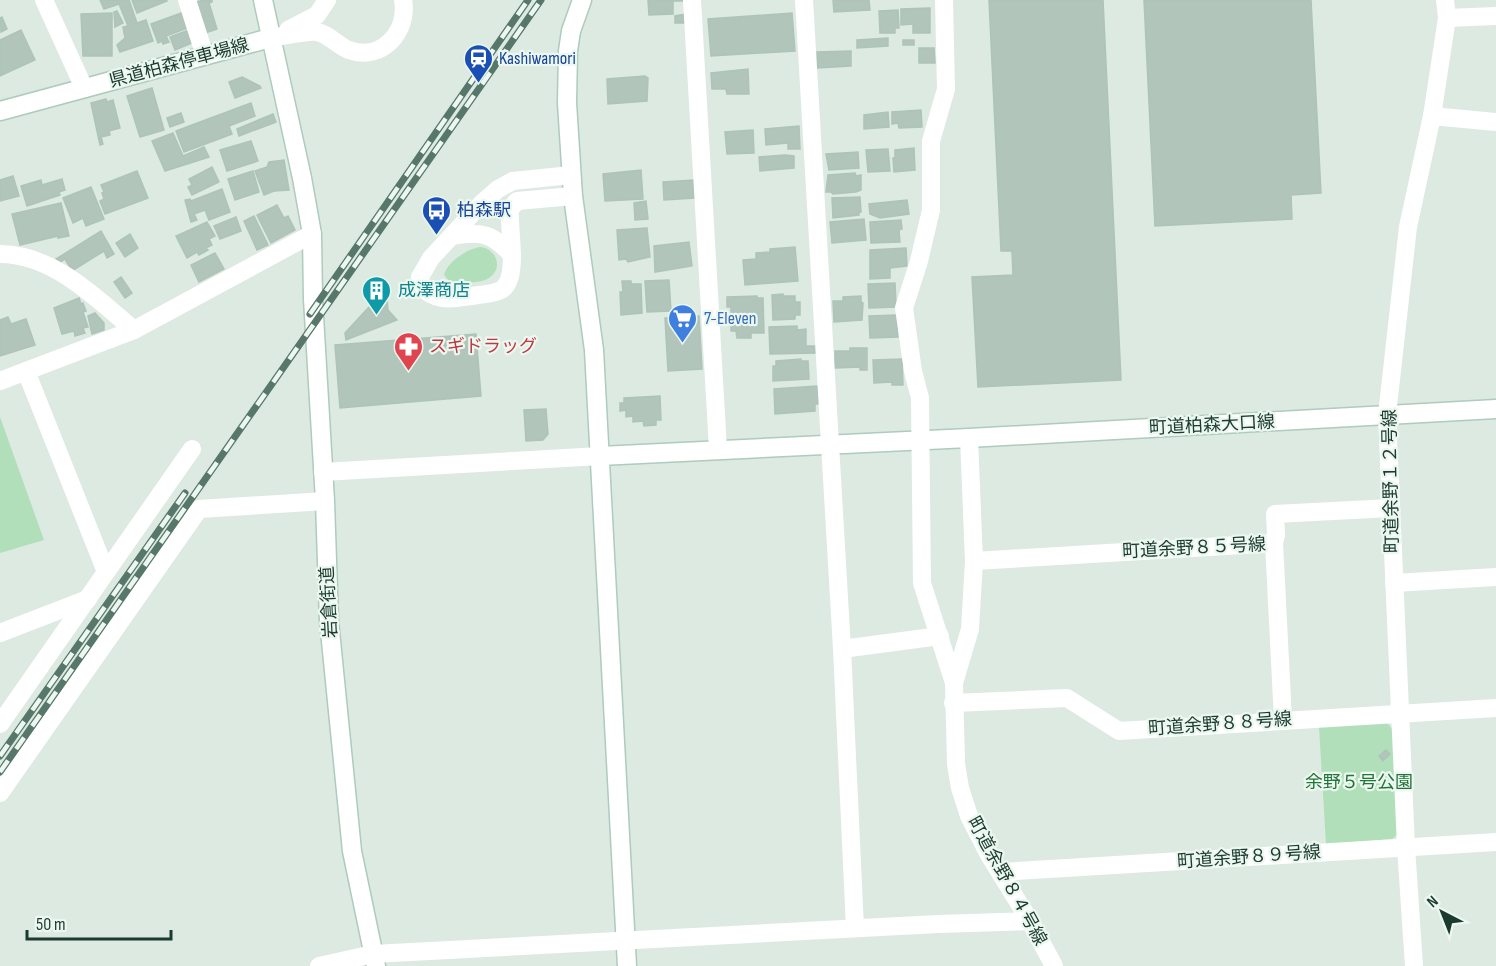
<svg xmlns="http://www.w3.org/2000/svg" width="1496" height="966" font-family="'Sofia Sans Condensed','Noto Sans JP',sans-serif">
	<rect width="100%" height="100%" fill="#dceae2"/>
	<g fill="#b1dfb9">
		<path d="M481,247C496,249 504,268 489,278C480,284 462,282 451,283L444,275C447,262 468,248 481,247Z"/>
		<polygon points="0,417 44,540 0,553"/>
		<polygon points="1387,723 1394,731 1399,833 1392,839 1326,844 1319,727"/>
	</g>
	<g fill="#b1c5bb" stroke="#aec4b8" stroke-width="1.5">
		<polygon points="100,0 129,0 137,23 146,20 153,41 120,52 117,45 125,38 123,27 128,26 119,4 104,9"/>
		<polygon points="132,0 166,0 167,1 137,13"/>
		<polygon points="203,0 212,0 212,2 209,3 217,29 202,34 193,3"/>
		<polygon points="648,0 686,0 686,1 673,1 673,14 649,15"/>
		<polygon points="833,0 869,0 870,10 834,12"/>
		<polygon points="989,0 1103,0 1121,380 978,387 972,277 1013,275 1012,251 1001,251"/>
		<polygon points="1144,0 1311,0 1321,193 1291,195 1292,219 1155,226"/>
		<polygon points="930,8 930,33 913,33 913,24 901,25 901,9"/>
		<polygon points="898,10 899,28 895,28 895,33 880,33 879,11"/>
		<polygon points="117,11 123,23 115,27 114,12"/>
		<polygon points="184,12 190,27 166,36 169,42 163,44 162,41 158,43 151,24"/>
		<polygon points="112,13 112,56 83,56 81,14"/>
		<polygon points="792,13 795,51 711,56 708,19"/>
		<polygon points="687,14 687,23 675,23 675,16"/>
		<polygon points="2,17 7,29 1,32 0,18"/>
		<polygon points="21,30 35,60 0,76 0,40"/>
		<polygon points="189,30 194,42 175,50 170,37"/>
		<polygon points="888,38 888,46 857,48 857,40"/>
		<rect x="903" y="40" width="11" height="5"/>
		<polygon points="919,48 934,48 935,63 919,63"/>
		<polygon points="851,51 851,66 817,68 817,52"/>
		<polygon points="748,69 749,94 727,94 726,89 712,89 711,73"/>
		<polygon points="645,76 648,78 647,101 608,104 607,79"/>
		<polygon points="242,77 260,86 261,88 235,98 229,82"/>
		<polygon points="152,88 164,130 140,137 127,96"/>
		<polygon points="106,99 107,102 113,100 120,128 109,131 110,135 101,137 103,144 100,145 91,103"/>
		<polygon points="251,103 255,116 229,126 232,134 184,152 176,131"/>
		<polygon points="921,110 922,127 899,128 898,123 892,124 892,112"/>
		<polygon points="888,112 889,127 864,129 864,115"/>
		<polygon points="181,113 184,122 170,127 167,118"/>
		<polygon points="273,114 276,122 239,136 237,129"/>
		<polygon points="799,126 800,149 788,149 788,143 766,145 765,129"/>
		<polygon points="753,130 754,153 727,154 725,132"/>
		<polygon points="173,133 183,156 204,147 209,157 165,171 152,141"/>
		<polygon points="251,141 258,161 227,171 220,150"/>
		<polygon points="914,148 915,170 894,172 893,158 895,158 895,150"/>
		<polygon points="888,149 890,171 868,172 866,150"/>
		<polygon points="858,152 859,168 829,170 826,154"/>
		<polygon points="785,155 794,156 794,168 760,171 759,157"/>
		<polygon points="284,160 289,190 274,191 264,195 255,171 267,167 269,162"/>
		<polygon points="212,167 219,182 192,195 188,187 192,185 189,179"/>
		<polygon points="641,170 643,199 605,201 603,174"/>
		<polygon points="137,171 148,198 105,214 100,201 104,199 102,193 104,192 101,185"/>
		<polygon points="253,171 259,192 235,200 228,179"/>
		<polygon points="855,173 856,176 861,175 861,190 856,192 833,194 831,192 826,192 828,175"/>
		<polygon points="13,176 19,196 0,201 0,180"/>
		<polygon points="62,179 65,190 59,192 60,195 27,206 21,186 41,180 42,185"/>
		<polygon points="694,180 695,198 664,200 663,182"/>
		<polygon points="91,187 104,219 86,226 83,218 73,223 63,198"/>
		<polygon points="222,189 230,212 209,220 205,210 194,214 197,220 191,222 185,200 190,199 191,201"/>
		<polygon points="860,197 861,212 859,212 859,215 833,218 832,198"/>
		<polygon points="907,200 909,214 880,218 870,214 869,204"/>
		<polygon points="646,201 648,219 635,220 634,203"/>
		<polygon points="61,203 69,236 58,238 58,236 20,245 12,214"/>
		<polygon points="277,205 284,218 288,216 295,230 271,243 257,215"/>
		<polygon points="254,216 268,245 257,250 244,221"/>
		<polygon points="236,217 241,231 220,239 214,226"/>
		<polygon points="864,219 866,240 832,243 830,222"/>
		<polygon points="901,220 902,229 899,230 900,242 871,243 870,222"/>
		<polygon points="207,222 215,236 209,239 212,245 206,248 208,250 199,255 197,252 187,258 176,236"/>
		<polygon points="647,228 650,257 628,262 626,259 619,260 617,230"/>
		<polygon points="101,231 114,254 107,258 104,251 72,271 65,259 59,263 56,259"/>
		<polygon points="130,234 138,248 125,257 116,243"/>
		<polygon points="689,242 692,266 655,272 654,246"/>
		<polygon points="795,247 798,281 745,285 743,260 756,259 756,253 770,252 770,249"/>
		<polygon points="906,248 907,266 890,268 890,278 870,279 870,250"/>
		<polygon points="215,253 224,269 199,282 191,265"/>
		<polygon points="121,277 132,293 125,298 114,282"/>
		<polygon points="669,280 671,311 647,312 645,281"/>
		<polygon points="622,281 631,281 631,284 641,284 642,313 621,315 620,292 623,292"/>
		<polygon points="895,283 896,307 869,308 868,284"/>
		<polygon points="382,293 387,300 388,310 397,320 346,340 345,333"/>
		<polygon points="783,294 783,296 795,296 795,302 800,302 800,315 795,315 795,319 773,320 772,295"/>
		<polygon points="757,296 757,298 763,298 764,333 751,333 751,338 737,338 736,331 731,331 731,307 727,307 727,297"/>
		<polygon points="861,296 861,302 863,303 862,320 834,322 833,301 843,301 843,297"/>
		<polygon points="79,298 81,304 83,303 86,311 83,312 88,327 83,328 85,333 75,336 74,331 62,334 54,308"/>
		<polygon points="95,313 104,323 104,330 92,334 88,316"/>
		<polygon points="897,315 898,337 870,338 869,316"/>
		<polygon points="699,316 702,369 668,371 665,318"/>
		<polygon points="8,317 11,324 26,319 35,345 0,356 0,320"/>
		<polygon points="797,326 797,330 806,329 806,346 817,346 817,353 770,354 769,327"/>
		<polygon points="476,334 481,396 340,408 335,345"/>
		<polygon points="850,348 867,348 867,370 860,370 860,367 835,368 835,351 850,351"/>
		<polygon points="801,359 801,361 808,361 809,379 773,381 773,366 776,366 776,361"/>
		<polygon points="902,359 903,385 892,385 892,382 874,383 873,360"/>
		<polygon points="817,386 819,404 815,404 815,411 775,414 774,389"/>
		<polygon points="660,396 661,420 656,420 656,425 644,426 643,421 633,422 633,416 626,417 626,410 620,411 620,403 624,403 624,398"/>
		<polygon points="546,409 548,434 543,440 526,441 524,410"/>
		<polygon points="1386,750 1390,754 1383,761 1379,756"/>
	</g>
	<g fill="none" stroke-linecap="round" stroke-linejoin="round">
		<defs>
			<g id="secondary">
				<polyline points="263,0 302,178 312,234 313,299 325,501 329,621 352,851 376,966"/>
				<polyline points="582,0 571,31 568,51 567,103 573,196 594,350 627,966"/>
				<polyline points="0,111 270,38"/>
				<polyline points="600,456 969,438 1496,409"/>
			</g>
		</defs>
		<use href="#secondary" stroke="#aecbbd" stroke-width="21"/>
		<g stroke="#fff" stroke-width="18">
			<polyline points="44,0 84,88"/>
			<polyline points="187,0 205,56"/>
			<polyline points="692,0 718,449"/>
			<polyline points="804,0 842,649 855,928"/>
			<polyline points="944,0 946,89 931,141 931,210 919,261 904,308 913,371 920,398 922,583 954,683"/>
			<polyline points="1447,18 1496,16"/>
			<polyline points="288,30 317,15 327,0"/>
			<path d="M270,38C281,37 307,30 317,32C329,34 338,46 349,50C382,62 409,31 403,0"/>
			<polyline points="1432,116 1496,122"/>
			<path d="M571,175L513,181L498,189L482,203L431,258L420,277L421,287C433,299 447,300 464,297C474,295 491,295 501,290C520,279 508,229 510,209L517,201L573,196"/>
			<path d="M452,236C481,231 492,233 512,255"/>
			<path d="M0,254C53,254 96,298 134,330"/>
			<polyline points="26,371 106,572"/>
			<polyline points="0,381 134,330 312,234"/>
			<polyline points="969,438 974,561 970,629 954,683 956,764 960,788 969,816 989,855 1030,921 1054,966"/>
			<polyline points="323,472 600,456"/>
			<polyline points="1274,543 1276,535 1275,514 1391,508"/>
			<polyline points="974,561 1274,543 1283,720"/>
			<polyline points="1394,583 1496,577"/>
			<polyline points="0,633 88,599"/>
			<polyline points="842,649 940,636"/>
			<polyline points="953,703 1067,698 1119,731 1496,708"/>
			<polyline points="0,724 192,449"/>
			<polyline points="0,793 199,509 325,501"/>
			<polyline points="1001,872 1496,842"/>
			<polyline points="319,966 373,954 938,924 1030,921"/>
			<polyline points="1414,966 1406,847 1387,415 1408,227 1432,116 1447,18 1445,0"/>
		</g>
		<use href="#secondary" stroke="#fff" stroke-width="18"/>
		<defs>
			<g id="rail">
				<polyline points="310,314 528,0"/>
				<polyline points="0,756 185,493"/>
				<polyline points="0,772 541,0"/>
			</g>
		</defs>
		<use href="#rail" stroke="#56776a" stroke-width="7"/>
		<use href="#rail" stroke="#ecf7f0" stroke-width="4.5" stroke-dasharray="14" stroke-linecap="butt"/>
	</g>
	<defs>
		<symbol id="station-pin" viewBox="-11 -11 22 30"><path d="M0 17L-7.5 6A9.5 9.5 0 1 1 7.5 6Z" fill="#1a4fb4" stroke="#ecf7f0"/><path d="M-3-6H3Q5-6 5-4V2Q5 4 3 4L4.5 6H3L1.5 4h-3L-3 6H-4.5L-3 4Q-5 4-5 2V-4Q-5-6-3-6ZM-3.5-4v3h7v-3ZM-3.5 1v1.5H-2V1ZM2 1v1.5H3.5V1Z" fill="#fff"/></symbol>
		<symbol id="bus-pin" viewBox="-11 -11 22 30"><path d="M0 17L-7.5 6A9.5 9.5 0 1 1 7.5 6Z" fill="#1a4fb4" stroke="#ecf7f0"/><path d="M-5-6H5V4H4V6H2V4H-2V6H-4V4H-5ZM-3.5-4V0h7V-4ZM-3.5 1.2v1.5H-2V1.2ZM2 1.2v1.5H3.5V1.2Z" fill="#fff"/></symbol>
		<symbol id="building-pin" viewBox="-11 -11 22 30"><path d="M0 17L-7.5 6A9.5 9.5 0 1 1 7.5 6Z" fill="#0f9aa8" stroke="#ecf7f0"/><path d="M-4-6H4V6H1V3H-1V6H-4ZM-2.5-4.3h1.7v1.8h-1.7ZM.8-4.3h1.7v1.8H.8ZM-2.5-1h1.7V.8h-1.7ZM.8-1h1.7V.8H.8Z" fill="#fff"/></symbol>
		<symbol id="supermarket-pin" viewBox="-11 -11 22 30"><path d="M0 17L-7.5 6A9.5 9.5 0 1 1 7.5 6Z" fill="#3f7fe0" stroke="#ecf7f0"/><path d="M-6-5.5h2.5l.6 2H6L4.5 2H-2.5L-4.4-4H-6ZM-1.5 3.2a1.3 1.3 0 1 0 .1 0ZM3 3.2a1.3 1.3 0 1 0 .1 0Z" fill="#fff"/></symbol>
		<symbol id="pharmacy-pin" viewBox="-11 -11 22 30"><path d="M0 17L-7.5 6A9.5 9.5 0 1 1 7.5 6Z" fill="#e0444e" stroke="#ecf7f0"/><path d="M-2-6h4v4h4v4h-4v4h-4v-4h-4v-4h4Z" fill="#fff"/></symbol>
	</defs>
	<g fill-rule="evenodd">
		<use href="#station-pin" x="462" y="42" width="33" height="45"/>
		<use href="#bus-pin" x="420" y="194" width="33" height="45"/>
		<use href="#building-pin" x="360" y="274" width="33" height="45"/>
		<use href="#supermarket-pin" x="666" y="302" width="33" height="45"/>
		<use href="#pharmacy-pin" x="392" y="330" width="33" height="45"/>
	</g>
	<g text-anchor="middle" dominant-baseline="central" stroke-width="4.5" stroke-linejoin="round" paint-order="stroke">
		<g font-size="18" fill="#164399" stroke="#ecf7f0" text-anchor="start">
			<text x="499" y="58">Kashiwamori</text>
			<text x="457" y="210">柏森駅</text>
		</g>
		<g font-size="18" fill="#1c3b2f" stroke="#ecf7f0">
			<text transform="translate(179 63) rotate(-15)">県道柏森停車場線</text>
			<text transform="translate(1212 425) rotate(-3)">町道柏森大口線</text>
			<text transform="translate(1391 481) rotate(-91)">町道余野１２号線</text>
			<text transform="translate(1194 548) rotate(-3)">町道余野８５号線</text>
			<text transform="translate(329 602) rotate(-93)">岩倉街道</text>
			<text transform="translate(1220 724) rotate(-4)">町道余野８８号線</text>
			<text transform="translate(1249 857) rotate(-4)">町道余野８９号線</text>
			<text transform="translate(1007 881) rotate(61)">町道余野８４号線</text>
		</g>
		<g font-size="18" fill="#0d838f" stroke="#ecf7f0" text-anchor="start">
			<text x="398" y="290">成澤商店</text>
		</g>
		<g font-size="18" fill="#366cbe" stroke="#ecf7f0" text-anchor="start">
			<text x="704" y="318">7-Eleven</text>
		</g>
		<g font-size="18" fill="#be3a42" stroke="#ecf7f0" text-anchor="start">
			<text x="429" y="346">スギドラッグ</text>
		</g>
		<g font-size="18" fill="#227539" stroke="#ecf7f0">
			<text x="1359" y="782">余野５号公園</text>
		</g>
	</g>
	<g transform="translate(1442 912) rotate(318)" stroke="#ecf7f0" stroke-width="4.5" paint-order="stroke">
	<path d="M0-4.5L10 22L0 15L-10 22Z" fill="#1c3b2f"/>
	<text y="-9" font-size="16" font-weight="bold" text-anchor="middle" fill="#1c3b2f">N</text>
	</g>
	<path d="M27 930v9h144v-9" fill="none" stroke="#1c3b2f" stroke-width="3"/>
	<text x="36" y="930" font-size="18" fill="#1c3b2f" stroke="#ecf7f0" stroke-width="4.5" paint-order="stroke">50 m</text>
</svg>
